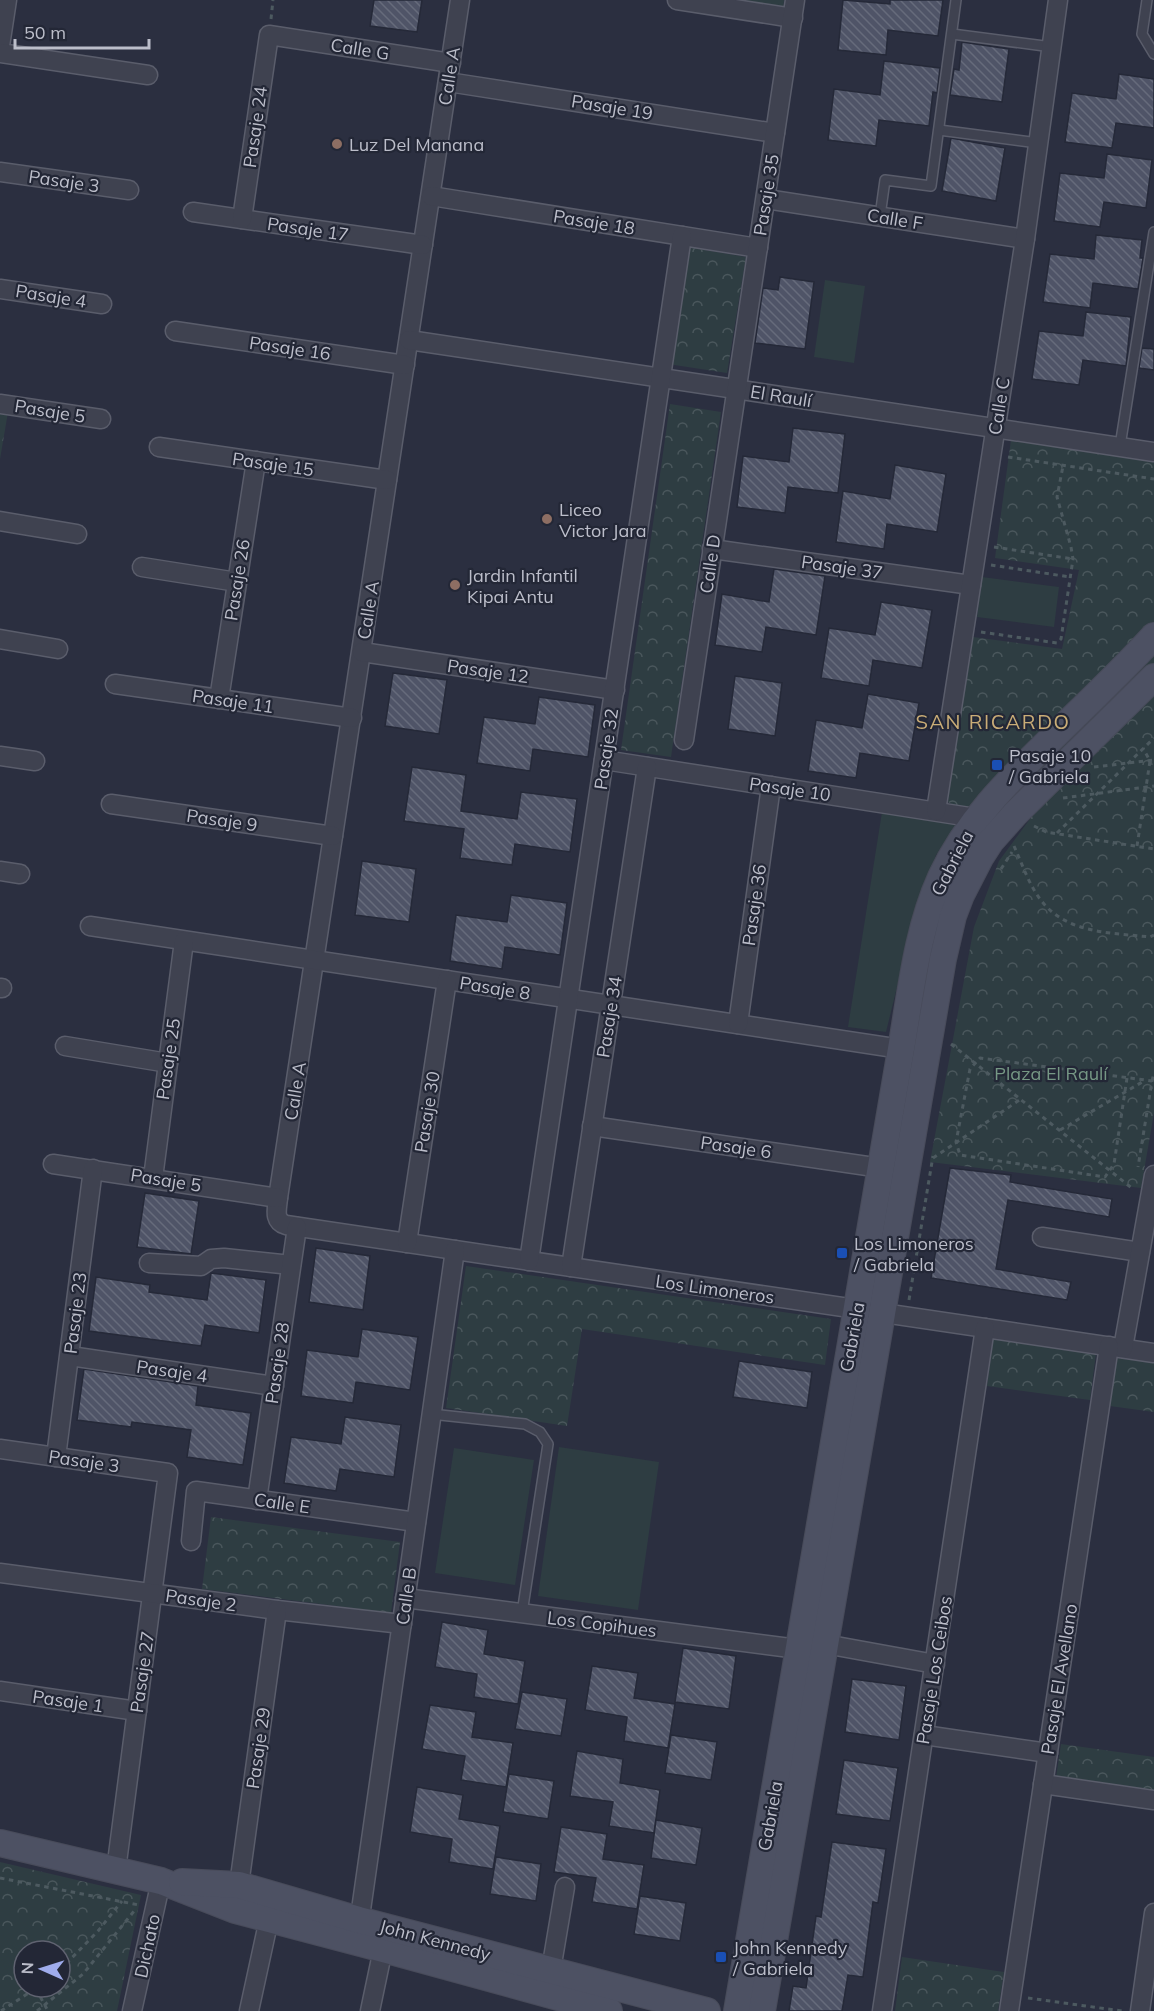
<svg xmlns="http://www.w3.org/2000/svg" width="1154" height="2011" font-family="Mulish,sans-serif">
	<defs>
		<pattern id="forest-crowns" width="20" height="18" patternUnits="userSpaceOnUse" patternTransform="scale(1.5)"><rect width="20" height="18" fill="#2e3d42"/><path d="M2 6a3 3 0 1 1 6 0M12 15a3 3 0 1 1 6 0" fill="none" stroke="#4a575c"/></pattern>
		<pattern id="building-back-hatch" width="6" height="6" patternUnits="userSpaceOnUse" patternTransform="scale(1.5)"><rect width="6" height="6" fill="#4f5467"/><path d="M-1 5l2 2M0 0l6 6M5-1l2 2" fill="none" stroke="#666b7b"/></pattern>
	</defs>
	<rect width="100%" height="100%" fill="#2b2f40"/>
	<g fill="#2e3d42">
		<polygon points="825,280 865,286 854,363 814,357"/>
		<polygon points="982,577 1059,587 1054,627 977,617"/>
		<polygon points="882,812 959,823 936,855 914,918 886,1032 848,1027"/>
		<polygon points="559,1447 659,1462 638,1610 538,1596"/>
		<polygon points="454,1448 534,1460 515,1585 435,1573"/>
	</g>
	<g fill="url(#forest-crowns)" fill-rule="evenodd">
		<polygon points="718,0 784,0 783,10"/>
		<polygon points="687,247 746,257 727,373 668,364"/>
		<polygon points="670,404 721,412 671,757 621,750"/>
		<polygon points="0,410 8,412 0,459"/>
		<polygon points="1011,440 1154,461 1154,1113 1141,1188 930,1162 974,927 999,861 1030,819 951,804 945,800 973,637 1062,649 1079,570 995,558"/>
		<polygon points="466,1266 831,1319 825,1365 582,1329 567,1426 446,1408"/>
		<polygon points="993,1338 1096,1353 1090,1400 987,1386"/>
		<polygon points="1116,1358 1154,1363 1154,1412 1110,1406"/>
		<polygon points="211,1517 400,1542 391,1613 202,1589"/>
		<polygon points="1061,1744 1154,1757 1154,1792 1056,1778"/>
		<path d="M0,1862L141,1895L117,2011H0ZM24,1951H60V1987H24Z"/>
		<polygon points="902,1957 1004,1972 998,2011 895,2011"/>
	</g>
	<g fill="url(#building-back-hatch)" stroke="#252938" stroke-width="1.5">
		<polygon points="374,0 422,0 417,32 370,26"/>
		<polygon points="843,0 890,4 890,0 943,0 938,36 888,30 886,55 838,50"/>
		<polygon points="962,42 1009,49 1002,102 950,95 954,69 959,70"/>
		<polygon points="884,61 940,68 937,93 933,92 929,126 879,120 876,146 828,140 834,89 880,95"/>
		<polygon points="1119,74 1154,79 1154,128 1116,123 1112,148 1065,142 1072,93 1116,99"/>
		<polygon points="951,138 1005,148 996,201 942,191"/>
		<polygon points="1107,154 1152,160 1146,208 1104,202 1100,227 1054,221 1060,173 1104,178"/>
		<polygon points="1096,235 1142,240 1140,258 1143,258 1138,289 1093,283 1090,308 1043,302 1050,254 1094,259"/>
		<polygon points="780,277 814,282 805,349 755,343 763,288 778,290"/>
		<polygon points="1086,312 1131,317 1126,366 1083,360 1079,385 1032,379 1039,331 1083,336"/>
		<polygon points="1142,348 1154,349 1154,370 1139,368"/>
		<polygon points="793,428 845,434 838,493 788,487 785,513 737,507 743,456 789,462"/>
		<polygon points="895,465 946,474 937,532 887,524 884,549 836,542 843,491 890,499"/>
		<polygon points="774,569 825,576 816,635 766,627 762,652 715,645 722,594 769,602"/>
		<polygon points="881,602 932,610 922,668 873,660 869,686 821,678 829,628 875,635"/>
		<polygon points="393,673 447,680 439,734 385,726"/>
		<polygon points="735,676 782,683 775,736 728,729"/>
		<polygon points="868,694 919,703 909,761 860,753 856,778 808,771 816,720 862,728"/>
		<polygon points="539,697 595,705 588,757 533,749 530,771 477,763 484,717 535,724"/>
		<polygon points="412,767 466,775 461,811 517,819 521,792 577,799 570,852 515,844 512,865 460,858 464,829 404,821"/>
		<polygon points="362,861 416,869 409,922 355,915"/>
		<polygon points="511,895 567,903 560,955 505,947 502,969 450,961 456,915 507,922"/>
		<polygon points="950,1168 1011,1175 1010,1182 1112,1199 1109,1217 1008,1200 996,1269 1071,1282 1067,1300 931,1278"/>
		<polygon points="145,1193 199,1201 191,1254 137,1247"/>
		<polygon points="316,1248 370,1256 363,1310 309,1302"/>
		<polygon points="211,1273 266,1280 259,1333 205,1325 201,1346 89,1331 96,1277 150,1285 149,1292 207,1300"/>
		<polygon points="362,1329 418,1337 410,1390 356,1382 353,1403 301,1396 307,1350 358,1357"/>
		<polygon points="739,1361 812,1372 807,1408 733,1397"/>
		<polygon points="84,1369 198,1386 196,1405 251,1413 243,1465 187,1457 191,1430 132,1422 131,1427 77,1420"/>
		<polygon points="345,1417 401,1425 394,1477 340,1469 336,1491 284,1483 291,1437 341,1444"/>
		<polygon points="442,1622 488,1630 484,1654 525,1661 518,1704 474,1697 477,1674 435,1667"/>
		<polygon points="683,1648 736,1656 729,1709 675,1702"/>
		<polygon points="592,1666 638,1673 634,1698 675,1704 668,1748 624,1741 627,1717 585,1710"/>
		<polygon points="852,1679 906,1686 899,1740 845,1732"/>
		<polygon points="522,1692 567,1699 561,1736 515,1729"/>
		<polygon points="430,1705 476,1712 472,1737 513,1743 506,1787 461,1780 465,1756 422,1749"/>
		<polygon points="671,1735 717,1742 711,1780 665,1773"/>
		<polygon points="577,1751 623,1759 620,1783 660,1790 654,1833 609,1826 613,1802 570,1796"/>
		<polygon points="844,1760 898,1768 890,1821 836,1814"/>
		<polygon points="509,1774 554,1781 548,1819 503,1812"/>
		<polygon points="417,1787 463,1795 459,1819 500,1826 493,1869 449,1862 452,1839 410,1832"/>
		<polygon points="656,1820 702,1828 696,1865 651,1858"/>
		<polygon points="561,1827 607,1834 603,1859 644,1865 637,1909 592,1902 596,1878 554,1872"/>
		<polygon points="832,1842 886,1849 878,1903 873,1902 863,1977 848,1975 842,2011 789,2011 793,1986 806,1988 816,1916 821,1917"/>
		<polygon points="496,1857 541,1864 536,1901 490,1894"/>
		<polygon points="640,1896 686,1903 680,1941 634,1934"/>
	</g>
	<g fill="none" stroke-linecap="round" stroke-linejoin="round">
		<defs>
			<g id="lane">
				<polyline points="1147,0 1142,34 1154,54"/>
				<polyline points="952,34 1052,47"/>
				<polyline points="939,130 1038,143"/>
				<polyline points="880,216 885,180 931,186 956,0"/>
				<polyline points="1120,446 1154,232"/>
				<polyline points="431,1414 525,1424 540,1432 548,1444 522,1613"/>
			</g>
			<g id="street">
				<path d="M460,0L278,1198C277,1209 273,1221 286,1225L1154,1353"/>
				<polyline points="677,0 793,18"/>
				<polyline points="0,46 7,0"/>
				<polyline points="0,53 148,75"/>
				<polyline points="448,82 775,133"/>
				<polyline points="0,172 129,190"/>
				<polyline points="431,196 758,248"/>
				<polyline points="766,199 1025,239"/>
				<polyline points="193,212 423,245"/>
				<polyline points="242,219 269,35 451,63"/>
				<polyline points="0,289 102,304"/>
				<polyline points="175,331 405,365"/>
				<polyline points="409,340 1154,452"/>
				<polyline points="0,404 101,419"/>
				<polyline points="159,447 387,480"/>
				<polyline points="0,521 77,534"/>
				<polyline points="712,549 971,585"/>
				<polyline points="142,567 237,582"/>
				<polyline points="0,639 58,649"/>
				<polyline points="362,652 615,690"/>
				<polyline points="115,684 352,718"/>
				<polyline points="219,699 256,461"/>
				<polyline points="684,740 795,0"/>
				<polyline points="0,756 35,761"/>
				<polyline points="604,760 976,818"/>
				<polyline points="111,804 333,836"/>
				<polyline points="936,811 1025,239 1058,0"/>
				<polyline points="0,871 20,874"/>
				<polyline points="90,926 901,1049"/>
				<polyline points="0,988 2,988"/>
				<polyline points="738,1024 771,786"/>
				<polyline points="65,1046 168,1063"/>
				<polyline points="592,1126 881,1168"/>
				<polyline points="53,1164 278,1198"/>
				<polyline points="153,1178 184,941"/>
				<polyline points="1042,1237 1140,1252"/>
				<polyline points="407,1243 447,980"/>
				<polyline points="529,1261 682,236"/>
				<polyline points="149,1263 201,1266 211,1259 224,1258 291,1265"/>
				<polyline points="571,1267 647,767"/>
				<polyline points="1123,1348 1154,1175"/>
				<polyline points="70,1356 274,1386"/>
				<polyline points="0,1449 168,1473 116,1870"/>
				<polyline points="56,1457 93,1169"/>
				<polyline points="257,1500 297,1227"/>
				<polyline points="191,1541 196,1491 416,1522"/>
				<polyline points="0,1573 277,1610 402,1624"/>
				<polyline points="405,1598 798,1649"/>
				<polyline points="825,1644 935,1664"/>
				<polyline points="0,1691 137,1711"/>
				<polyline points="924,1735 1048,1753"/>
				<polyline points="1043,1784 1154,1800"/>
				<polyline points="239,1885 277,1610"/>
				<polyline points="358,1931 455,1250"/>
				<polyline points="551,1970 565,1887"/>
				<polyline points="132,2011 161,1881"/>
				<polyline points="249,2011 269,1919"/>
				<polyline points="370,2011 383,1949"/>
				<polyline points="882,2011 985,1328"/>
				<polyline points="1009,2011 1109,1346"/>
				<polyline points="1140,2011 1154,1913"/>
			</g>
			<g id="secondary">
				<polyline points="0,1843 161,1881 235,1910 383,1949 609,2011"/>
				<polyline points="182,1882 239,1885 359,1920 707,2011"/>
				<path d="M737,2011L901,1049C911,991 917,930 941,877C967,821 1008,781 1051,739C1086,705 1121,672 1154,636"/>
				<polyline points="762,2011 943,959 953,916 961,895 980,858 991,841 1016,813 1154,677"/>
			</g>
		</defs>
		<use href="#lane" stroke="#5a5d6b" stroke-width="12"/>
		<use href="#street" stroke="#5a5d6b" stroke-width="21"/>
		<use href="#secondary" stroke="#484b5a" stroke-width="28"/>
		<g stroke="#4d5a60" stroke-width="3" stroke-dasharray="4.5 4.5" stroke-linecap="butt">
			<polyline points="271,19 273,0"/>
			<polyline points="1008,457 1154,479"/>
			<polyline points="994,547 1073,559"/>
			<polyline points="991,565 1070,577"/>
			<polyline points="981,632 1057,643 1061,639 1073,559 1071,547 1057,497 1063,466"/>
			<polyline points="1094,767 1154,760"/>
			<polyline points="1063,798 1154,786"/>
			<polyline points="1034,826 1046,832 1154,849"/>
			<polyline points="1057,833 1154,738"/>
			<path d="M1014,846C1023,866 1030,888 1044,904C1070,934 1114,933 1150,937L1154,935"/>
			<polyline points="1137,846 1150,761 1143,748"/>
			<polyline points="1001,869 1012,852"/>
			<polyline points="951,1044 1133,1189"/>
			<polyline points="1127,1078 1114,1164 1105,1177 960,1155 956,1142 970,1069 980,1058 1145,1080 1152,1081 1138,1167"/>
			<polyline points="1152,1081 1154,1073"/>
			<polyline points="1060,1130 1144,1081"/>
			<polyline points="933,1158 1021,1099"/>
			<polyline points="909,1300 933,1156"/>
			<polyline points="0,1878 139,1905"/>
			<polyline points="60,1970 98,1931 122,1901"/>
			<polyline points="36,1989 48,2011"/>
			<polyline points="1028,1998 1122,2011"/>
			<polyline points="1,2011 38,1987"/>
			<polyline points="37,2011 83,1974 135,1910"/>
		</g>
		<use href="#lane" stroke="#3f4250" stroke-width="9"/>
		<use href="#street" stroke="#3f4250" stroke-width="18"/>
		<use href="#secondary" stroke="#4d5163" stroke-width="26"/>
	</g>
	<g fill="#8d6e63" stroke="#232736" stroke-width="2">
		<circle cx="337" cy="144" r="6"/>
		<circle cx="547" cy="519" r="6"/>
		<circle cx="455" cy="585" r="6"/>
	</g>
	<g fill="#1a4fb4" stroke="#232736" stroke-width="2">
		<rect x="991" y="759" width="12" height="12" rx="3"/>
		<rect x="836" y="1247" width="12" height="12" rx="3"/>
		<rect x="715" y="1951" width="12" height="12" rx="3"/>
	</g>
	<g text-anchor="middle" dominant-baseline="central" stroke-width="4.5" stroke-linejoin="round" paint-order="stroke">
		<g font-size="18" fill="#bcbeca" stroke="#232736">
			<text transform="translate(360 49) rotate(9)">Calle G</text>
			<text transform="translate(449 76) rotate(-81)">Calle A</text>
			<text transform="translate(612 107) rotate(9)">Pasaje 19</text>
			<text transform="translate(255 127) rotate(-82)">Pasaje 24</text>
			<text transform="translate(64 181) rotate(8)">Pasaje 3</text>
			<text transform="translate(766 195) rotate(-81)">Pasaje 35</text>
			<text transform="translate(895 219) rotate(9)">Calle F</text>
			<text transform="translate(594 222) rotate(9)">Pasaje 18</text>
			<text transform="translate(308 229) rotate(8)">Pasaje 17</text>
			<text transform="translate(51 296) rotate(9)">Pasaje 4</text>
			<text transform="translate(290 348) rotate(8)">Pasaje 16</text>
			<text transform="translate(781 396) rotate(9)">El Raulí</text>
			<text transform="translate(999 406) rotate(-81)">Calle C</text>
			<text transform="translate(50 411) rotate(9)">Pasaje 5</text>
			<text transform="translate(273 464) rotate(8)">Pasaje 15</text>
			<text transform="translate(710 564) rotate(-82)">Calle D</text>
			<text transform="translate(842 567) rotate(8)">Pasaje 37</text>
			<text transform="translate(237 580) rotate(-81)">Pasaje 26</text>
			<text transform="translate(368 610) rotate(-81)">Calle A</text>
			<text transform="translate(488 671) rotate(8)">Pasaje 12</text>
			<text transform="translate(233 701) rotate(8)">Pasaje 11</text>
			<text transform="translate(606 749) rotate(-82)">Pasaje 32</text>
			<text transform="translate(790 789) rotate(8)">Pasaje 10</text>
			<text transform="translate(222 820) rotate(8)">Pasaje 9</text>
			<text transform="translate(952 863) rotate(-63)">Gabriela</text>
			<text transform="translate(754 905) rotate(-82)">Pasaje 36</text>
			<text transform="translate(495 988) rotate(9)">Pasaje 8</text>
			<text transform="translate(609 1017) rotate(-81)">Pasaje 34</text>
			<text transform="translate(168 1059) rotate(-82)">Pasaje 25</text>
			<text transform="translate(295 1091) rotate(-81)">Calle A</text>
			<text transform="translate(427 1112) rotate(-81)">Pasaje 30</text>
			<text transform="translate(736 1147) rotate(8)">Pasaje 6</text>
			<text transform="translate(166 1180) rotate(9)">Pasaje 5</text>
			<text transform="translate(715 1289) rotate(8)">Los Limoneros</text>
			<text transform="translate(75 1313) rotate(-83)">Pasaje 23</text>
			<text transform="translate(852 1337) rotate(-80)">Gabriela</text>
			<text transform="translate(277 1363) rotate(-82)">Pasaje 28</text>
			<text transform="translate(172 1371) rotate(8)">Pasaje 4</text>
			<text transform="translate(84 1461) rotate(8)">Pasaje 3</text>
			<text transform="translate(282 1503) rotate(8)">Calle E</text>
			<text transform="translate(406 1596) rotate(-82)">Calle B</text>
			<text transform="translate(201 1600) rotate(8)">Pasaje 2</text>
			<text transform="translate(602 1624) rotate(7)">Los Copihues</text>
			<text transform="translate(934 1670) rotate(-81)">Pasaje Los Ceibos</text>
			<text transform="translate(142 1672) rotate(-82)">Pasaje 27</text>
			<text transform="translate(1059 1679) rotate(-81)">Pasaje El Avellano</text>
			<text transform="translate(68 1701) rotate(8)">Pasaje 1</text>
			<text transform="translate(258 1748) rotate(-82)">Pasaje 29</text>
			<text transform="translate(770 1816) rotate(-80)">Gabriela</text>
			<text transform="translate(435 1940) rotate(15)">John Kennedy</text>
			<text transform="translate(147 1946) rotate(-78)">Dichato</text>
		</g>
		<g font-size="18" fill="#bcbeca" stroke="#232736" text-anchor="start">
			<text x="349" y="144">Luz Del Manana</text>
			<text x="559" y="509">Liceo<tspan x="559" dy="21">Victor Jara</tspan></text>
			<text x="467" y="575">Jardin Infantil<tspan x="467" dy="21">Kipai Antu</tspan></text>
			<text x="1009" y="755">Pasaje 10<tspan x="1009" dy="21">/ Gabriela</tspan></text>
			<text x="854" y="1243">Los Limoneros<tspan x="854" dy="21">/ Gabriela</tspan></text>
			<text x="733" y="1947">John Kennedy<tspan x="733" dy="21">/ Gabriela</tspan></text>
		</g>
		<g font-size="18" fill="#769885" stroke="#232736">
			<text x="1051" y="1073">Plaza El Raulí</text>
		</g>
		<g font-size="20" letter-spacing="1.5" fill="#caad77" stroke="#232736">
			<text x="993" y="721">SAN RICARDO</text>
		</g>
	</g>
	<g transform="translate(42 1969) rotate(273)"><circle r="28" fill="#232736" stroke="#606371" stroke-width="1.5"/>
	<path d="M0-4.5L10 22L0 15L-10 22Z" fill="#9facec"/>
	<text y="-9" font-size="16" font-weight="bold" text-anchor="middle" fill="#bcbeca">N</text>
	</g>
	<path d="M15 39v9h134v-9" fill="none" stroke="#bcbeca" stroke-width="3"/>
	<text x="24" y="39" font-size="18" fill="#bcbeca" stroke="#232736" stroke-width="4.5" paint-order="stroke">50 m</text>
</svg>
